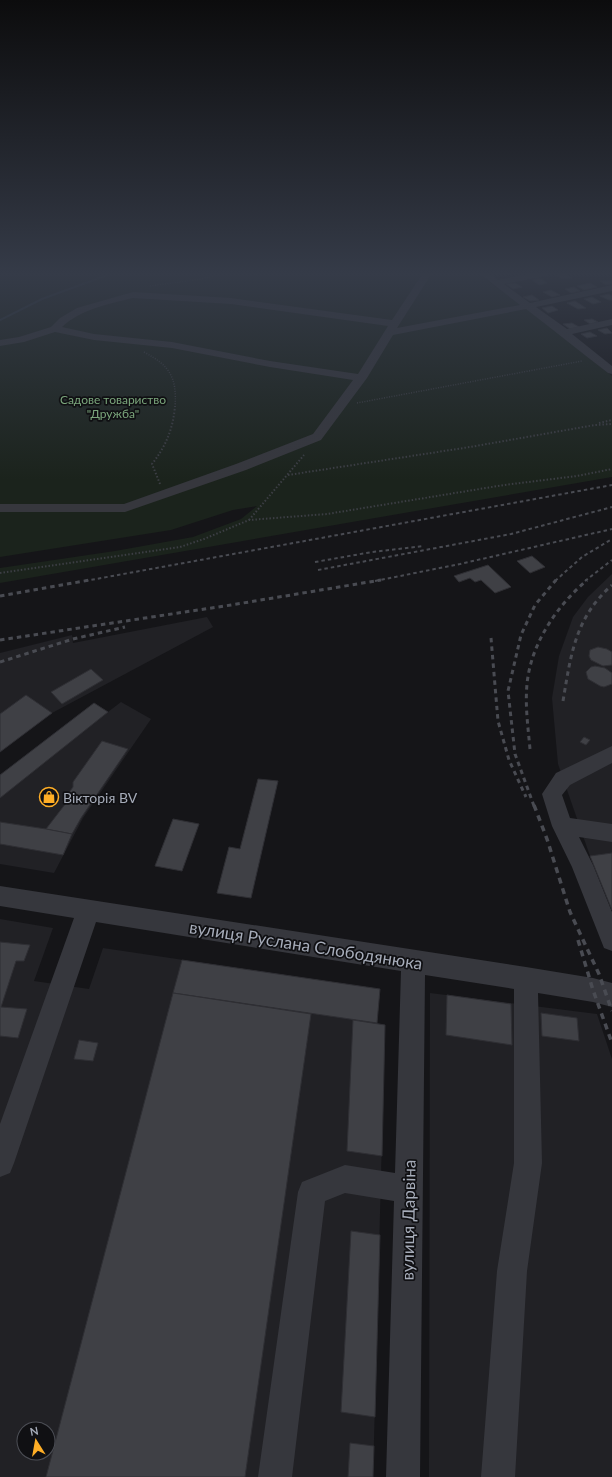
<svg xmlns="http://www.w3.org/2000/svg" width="612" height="1477" font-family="Lato,sans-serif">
	<rect width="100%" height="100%" fill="#151518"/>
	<g fill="#212125" fill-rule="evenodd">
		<polygon points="612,574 612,910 590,856 558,764 552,698 559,656 573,617 588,597"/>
		<polygon points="207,617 213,627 52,713 0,752 0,653 72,635 73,643"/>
		<polygon points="121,702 151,719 83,818 54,873 0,864 0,775 94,703 108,712"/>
		<path d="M0,919L53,928L34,981L89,989L103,948L380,989L377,1023L385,1025L373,1477H0ZM24,1429H48V1453H24Z"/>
		<polygon points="430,993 597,1014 612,1059 612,1477 429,1477"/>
	</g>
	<polygon fill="#1b231c" points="0,273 476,273 558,331 583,353 612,376 612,477 0,583 0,568 115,551 193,537 241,519 257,506 233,510 171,530 0,557"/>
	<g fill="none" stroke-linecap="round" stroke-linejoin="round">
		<polyline stroke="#2a353d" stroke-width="2" points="0,320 42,299 113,273"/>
	</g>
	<g fill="#3f4045" stroke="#2f2f34">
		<polygon points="564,273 572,278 563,279 556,275"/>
		<polygon points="540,278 547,283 539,285 532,280"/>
		<polygon points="610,280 612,281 612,284 606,285 600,281"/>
		<polygon points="515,283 522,287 513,289 506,284"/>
		<polygon points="590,283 597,287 584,290 577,286"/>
		<polygon points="574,287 580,291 571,293 565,289"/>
		<polygon points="551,290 560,295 552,297 543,292"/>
		<polygon points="609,294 612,296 612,300 609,300 600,296"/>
		<polygon points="532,295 539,300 530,301 523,297"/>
		<polygon points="592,297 601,302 593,304 584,299"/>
		<polygon points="575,301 586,308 578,309 567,303"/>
		<polygon points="552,306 558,310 548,313 542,308"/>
		<polygon points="592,319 598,322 590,324 584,320"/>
		<polygon points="572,323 579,327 570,329 563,324"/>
		<polygon points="607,328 612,333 605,334 598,330"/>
		<polygon points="590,332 597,336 587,338 581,334"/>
		<polygon points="532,556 545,567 530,573 517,561"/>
		<polygon points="488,565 511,587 495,593 481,580 475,582 470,578 459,582 454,576"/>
		<polygon points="598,647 607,649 612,652 612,665 603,666 591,660 589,656 590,650"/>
		<polygon points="595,666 605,668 612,673 612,684 604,687 600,686 588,679 586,672 591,667"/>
		<polygon points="91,669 103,680 62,704 51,692"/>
		<polygon points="26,695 52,713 0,752 0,714"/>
		<polygon points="94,703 108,712 0,798 0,775"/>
		<polygon points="584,737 590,740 586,745 580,742"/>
		<polygon points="102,741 128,749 81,818 72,834 46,829 66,803 62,802 73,787 73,782"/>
		<polygon points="258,779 278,781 251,898 217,893 229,847 240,849"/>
		<polygon points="173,819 199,824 182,871 155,866"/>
		<polygon points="0,822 46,829 72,834 63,855 0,844"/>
		<polygon points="612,853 612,910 590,856"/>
		<polygon points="0,942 30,945 24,961 16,961 1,1007 27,1009 18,1038 0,1036"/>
		<polygon points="182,960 380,989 377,1023 173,993"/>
		<polygon points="173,993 311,1014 245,1477 46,1477"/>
		<polygon points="447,995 511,1004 512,1045 446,1035"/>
		<polygon points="541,1013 577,1018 579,1041 542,1036"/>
		<polygon points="353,1020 385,1025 382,1156 347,1151"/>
		<polygon points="79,1040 98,1043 93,1061 74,1059"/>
		<polygon points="351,1231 380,1235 375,1417 341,1412"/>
		<polygon points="350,1443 374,1446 373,1477 348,1477"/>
	</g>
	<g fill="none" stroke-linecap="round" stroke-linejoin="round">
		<g stroke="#3c3e44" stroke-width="1.5" stroke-dasharray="1 1.5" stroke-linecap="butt">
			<polyline points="150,286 201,279 225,273"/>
			<path d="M144,352C170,366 177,377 175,407"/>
			<polyline points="357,403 582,361"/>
		</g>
		<g stroke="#3c3e44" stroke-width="2" stroke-dasharray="1.5 2" stroke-linecap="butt">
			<polyline points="599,423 612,420"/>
			<polyline points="288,475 470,447 595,425 612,424"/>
			<path d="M160,484L152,464C166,446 173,429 175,406"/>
			<polyline points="249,520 304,455"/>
			<polyline points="0,573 180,547 204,539 249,520 327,514 504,485 577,476 612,469"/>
		</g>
		<g fill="#36373d" fill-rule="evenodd">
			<path d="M423,273H432L397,328L520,305L479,273H489L498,280L531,273H550L546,276L504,284L530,303L612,285V291L536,307L567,329L612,319V325L572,334L612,366V374L608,373C580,352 554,330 526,309L393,335L367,378L321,440L246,470L125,512H0V504H124L236,464L313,434L353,380L270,367L172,348L94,340L55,332L24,342L0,346V340L19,337L51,327L60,318L77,308L133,292L231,298L392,320ZM133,298L231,304L388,326L358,374L270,361L172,342L94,334L62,327C81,309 109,304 133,298Z"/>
			<polygon points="612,746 612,763 570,785 562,795 570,818 612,824 612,842 579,837 593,865 612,912 612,951 604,948 572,867 552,826 542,794 556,773"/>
			<polygon points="0,886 526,967 593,978 612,983 612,1007 593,1002 538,993 542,1163 527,1271 515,1477 481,1477 497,1271 514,1163 514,989 425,975 420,1477 386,1477 394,1201 345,1193 325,1201 292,1477 258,1477 298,1192 302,1182 345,1165 395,1173 401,971 96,922 14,1163 10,1173 0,1177 0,1124 74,918 0,906"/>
		</g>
		<g stroke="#494b52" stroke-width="2" stroke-dasharray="3.5 3" stroke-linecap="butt">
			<polyline points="315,562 372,552 424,546"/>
			<polyline points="318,570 511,534 612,507"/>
			<polyline points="85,581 612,485"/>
			<polyline points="375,581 460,564 612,529"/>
			<polyline points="555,581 582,557 612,539"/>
			<polyline points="585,581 612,560"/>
		</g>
		<g stroke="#494b52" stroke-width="3" stroke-dasharray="4.5 4" stroke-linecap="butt">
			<polyline points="0,596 90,580"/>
			<polyline points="491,638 498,721 509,760 526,797"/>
			<polyline points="0,640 231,605 381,580"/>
			<polyline points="0,662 73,639 125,627"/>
			<path d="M563,701C571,654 575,618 612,585"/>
			<path d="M530,749C528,727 525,706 527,684C531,643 557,606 587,580"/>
			<polyline points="534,806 515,754 508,691 521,635 535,605 556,580"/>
		</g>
		<g stroke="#494b52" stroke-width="3.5" stroke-dasharray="6 5" stroke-linecap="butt">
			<polyline points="534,805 547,839 570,912 599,974 612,1011"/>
			<polyline points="578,940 593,990 612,1043"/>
		</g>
	</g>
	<linearGradient id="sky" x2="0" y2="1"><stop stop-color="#0c0c0d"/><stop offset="0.57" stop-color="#353b48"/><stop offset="1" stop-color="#353b48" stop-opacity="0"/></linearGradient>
	<rect width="612" height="480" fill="url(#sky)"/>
	<defs>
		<symbol id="shop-ring" viewBox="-11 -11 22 22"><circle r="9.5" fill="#101013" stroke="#ffae26" stroke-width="1.5"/><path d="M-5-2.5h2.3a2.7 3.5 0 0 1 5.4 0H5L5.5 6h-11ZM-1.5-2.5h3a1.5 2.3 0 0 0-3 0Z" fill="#ffae26"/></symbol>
	</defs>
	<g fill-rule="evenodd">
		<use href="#shop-ring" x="38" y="786" width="22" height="22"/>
	</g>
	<g text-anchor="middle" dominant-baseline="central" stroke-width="3.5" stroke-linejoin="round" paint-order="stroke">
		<g font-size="12" fill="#7ba67c" stroke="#101013">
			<text x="113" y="399">Садове товариство<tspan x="113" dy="14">"Дружба"</tspan></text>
		</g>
		<g font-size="14" fill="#a6acb9" stroke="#101013" text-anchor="start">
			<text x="63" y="797">Вікторія BV</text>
		</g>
		<g font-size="17" fill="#a6acb9" stroke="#101013">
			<text transform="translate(306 945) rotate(9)">вулиця Руслана Слободянюка</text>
			<text transform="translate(408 1220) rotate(-89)">вулиця Дарвіна</text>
		</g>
	</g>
	<g transform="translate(36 1441) rotate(349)"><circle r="19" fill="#101013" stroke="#4c4e55"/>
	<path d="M0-3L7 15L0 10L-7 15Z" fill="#ffae26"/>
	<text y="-6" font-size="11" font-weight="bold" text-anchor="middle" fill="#a6acb9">N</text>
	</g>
</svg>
